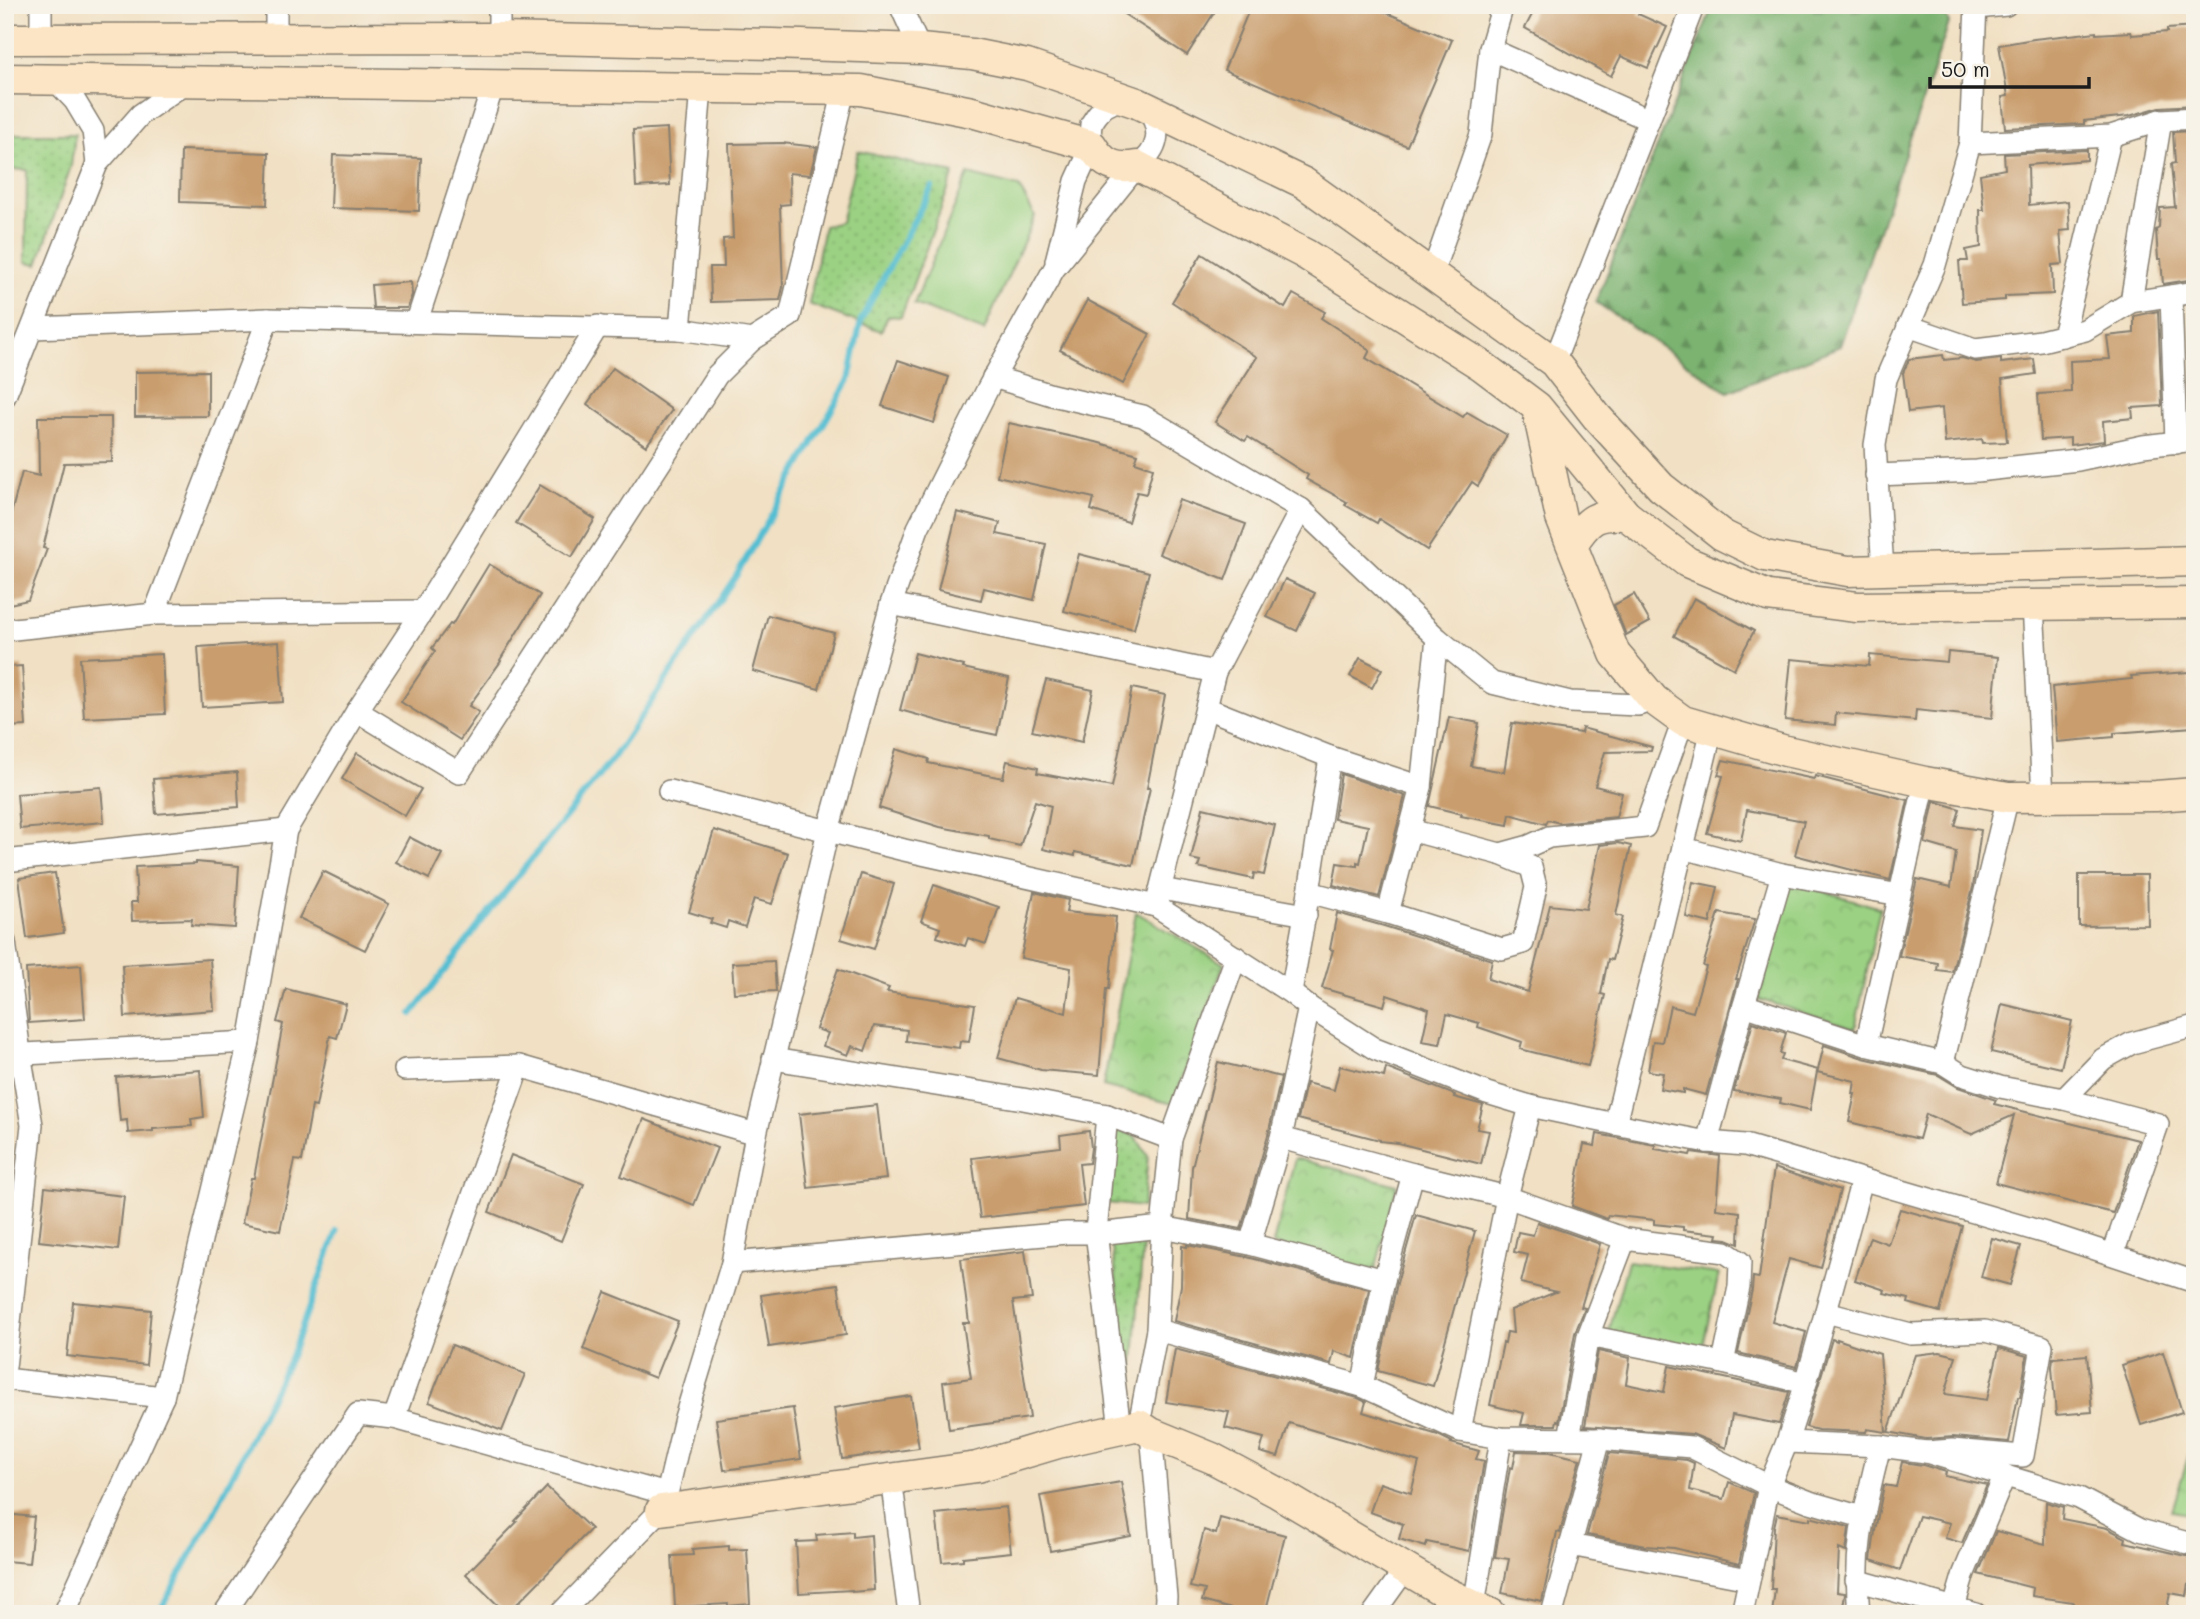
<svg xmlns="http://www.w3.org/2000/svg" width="2200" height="1619" font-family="Mali,sans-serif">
	<defs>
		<pattern id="grass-dots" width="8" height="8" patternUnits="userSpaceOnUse" patternTransform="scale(1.75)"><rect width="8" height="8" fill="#9bd183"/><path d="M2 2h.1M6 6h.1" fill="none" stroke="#85b371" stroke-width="1.8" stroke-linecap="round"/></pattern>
		<pattern id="forest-firs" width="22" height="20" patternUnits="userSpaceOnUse" patternTransform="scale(1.75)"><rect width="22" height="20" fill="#7cb371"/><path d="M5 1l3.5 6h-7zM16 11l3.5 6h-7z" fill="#65915c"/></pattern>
		<pattern id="park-crowns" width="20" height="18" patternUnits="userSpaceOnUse" patternTransform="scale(1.75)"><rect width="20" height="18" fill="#9bd183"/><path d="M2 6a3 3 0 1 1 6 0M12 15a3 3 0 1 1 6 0" fill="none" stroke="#85b371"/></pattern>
	</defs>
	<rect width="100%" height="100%" fill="#f7f3e8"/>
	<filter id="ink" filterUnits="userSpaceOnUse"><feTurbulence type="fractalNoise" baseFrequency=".0143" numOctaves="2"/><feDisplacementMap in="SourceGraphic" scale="14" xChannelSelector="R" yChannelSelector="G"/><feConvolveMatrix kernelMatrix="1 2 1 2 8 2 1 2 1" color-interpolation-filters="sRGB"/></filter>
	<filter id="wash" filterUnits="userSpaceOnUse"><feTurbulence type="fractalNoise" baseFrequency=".00686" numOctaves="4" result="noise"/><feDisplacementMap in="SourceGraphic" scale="28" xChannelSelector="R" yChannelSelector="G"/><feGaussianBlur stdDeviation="1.57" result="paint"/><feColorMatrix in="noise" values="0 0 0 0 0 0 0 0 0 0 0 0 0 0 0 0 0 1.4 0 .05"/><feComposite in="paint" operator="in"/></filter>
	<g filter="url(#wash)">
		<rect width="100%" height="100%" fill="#f1e0c3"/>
		<g fill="url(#grass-dots)" stroke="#5c7650" stroke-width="2">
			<polygon points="5,134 75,134 71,166 38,264 26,262 27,170 5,169"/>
			<polygon points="858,151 954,173 901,317 888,316 881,331 809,304 824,226 841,222"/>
			<polygon points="1117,1129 1135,1136 1148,1156 1143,1207 1108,1203"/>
			<polygon points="1111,1239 1143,1244 1131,1396"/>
		</g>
		<polygon fill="url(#forest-firs)" stroke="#4c6846" stroke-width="2" points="1713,5 1941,5 1949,23 1840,346 1728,392 1596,302"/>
		<g fill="url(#park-crowns)" stroke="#5c7650" stroke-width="2">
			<polygon points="1790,881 1880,908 1855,1029 1758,999"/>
			<polygon points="1136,912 1224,964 1173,1104 1103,1086"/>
			<polygon points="1295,1158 1397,1185 1375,1271 1273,1244"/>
			<polygon points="1628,1261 1719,1274 1701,1354 1608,1335"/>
			<polygon points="2195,1434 2195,1515 2172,1511"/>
		</g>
		<polygon fill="#9bd183" stroke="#5c7650" stroke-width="2" points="968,174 1019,187 1035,216 984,331 914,304"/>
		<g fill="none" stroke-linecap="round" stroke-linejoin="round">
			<g stroke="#55bed2" stroke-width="6">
				<polyline points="412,1014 492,908 614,757 736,576 849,380 861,320 932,187"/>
				<polyline points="158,1614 213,1515 291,1356 337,1231"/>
			</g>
		</g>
		<g id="blocks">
			<g fill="#c99d6d">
				<polygon points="1110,5 1219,5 1187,55"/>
				<polygon points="1251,5 1368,5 1452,40 1407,146 1224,70"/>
				<polygon points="1537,5 1642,5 1638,14 1667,27 1648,68 1621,56 1611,76 1525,28"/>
				<polygon points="2195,27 2195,105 2160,107 2129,116 2084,121 2084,124 2005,128 2002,97 2008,96 1999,45 2034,39 2096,32 2096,34 2131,32 2132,35 2167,32 2167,29"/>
				<polygon points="667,128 670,185 636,187 633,130"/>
				<polygon points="2195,131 2195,279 2163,284 2161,259 2158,259 2156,230 2159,228 2160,208 2175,207 2171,164 2175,163 2173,132"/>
				<polygon points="782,143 817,147 810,175 789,173 790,204 780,205 783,287 780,300 711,302 710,267 724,267 723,239 733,238 729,144"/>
				<polygon points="181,150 269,153 267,205 180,202"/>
				<polygon points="2087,150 2087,160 2028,165 2029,205 2068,201 2070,230 2060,231 2063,264 2052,265 2053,294 2005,296 2005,300 1962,303 1959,261 1968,261 1966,250 1981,247 1980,210 1984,210 1980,174 2005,169 2004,154"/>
				<polygon points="333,155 421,158 419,211 331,208"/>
				<polygon points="1202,254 1285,308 1293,294 1325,312 1321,318 1370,350 1366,358 1463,417 1467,412 1507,435 1478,486 1472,482 1427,550 1379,519 1377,523 1345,505 1347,502 1306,479 1308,475 1248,437 1245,441 1215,422 1257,357 1172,302"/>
				<polygon points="411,282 412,295 407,308 373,308 371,285"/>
				<polygon points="1087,300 1150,334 1123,384 1060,350"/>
				<polygon points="2158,311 2162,406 2132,408 2133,418 2103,421 2104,441 2070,445 2070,438 2041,440 2038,394 2071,392 2070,361 2110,359 2107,336 2134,333 2134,316"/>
				<polygon points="1943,355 1944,360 1962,358 1976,362 2001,359 2001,363 2034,359 2036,374 2002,379 2007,442 1983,443 1982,439 1945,443 1942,408 1908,412 1903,373 1909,359"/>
				<polygon points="898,360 949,377 934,423 882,406"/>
				<polygon points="613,368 672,410 646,446 587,404"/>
				<polygon points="208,371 208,416 135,417 135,372"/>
				<polygon points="38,417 111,417 112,462 64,463 43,548 47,549 28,600 5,605 5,537 22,472 39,476"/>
				<polygon points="1009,423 1096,442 1138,454 1135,462 1153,468 1146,494 1137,492 1128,522 1091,510 1094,498 997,476"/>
				<polygon points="540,485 595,519 572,557 516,523"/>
				<polygon points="1179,500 1246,524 1225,580 1159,554"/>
				<polygon points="957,512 1000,523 997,534 1046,544 1034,600 984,588 981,600 938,590"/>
				<polygon points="1079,554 1149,572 1134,629 1064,611"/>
				<polygon points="489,564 540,595 500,660 501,661 469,706 479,712 460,740 401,702 435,651 432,648 450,624 452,625"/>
				<polygon points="1285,579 1315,593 1297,631 1267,617"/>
				<polygon points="1634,594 1650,622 1626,635 1614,605"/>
				<polygon points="1694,598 1754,631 1734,669 1674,636"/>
				<polygon points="768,615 834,633 819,689 753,671"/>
				<polygon points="279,642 283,702 202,707 198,647"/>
				<polygon points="1948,652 1998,657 1992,718 1916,710 1915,721 1836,713 1835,725 1785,720 1791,659 1869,666 1870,655 1947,662"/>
				<polygon points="915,653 964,666 963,668 1009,678 997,735 964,728 900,710"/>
				<polygon points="162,654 165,714 84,718 80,658"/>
				<polygon points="1360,658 1382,669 1372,688 1350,676"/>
				<polygon points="22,666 26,726 5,727 5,667"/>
				<polygon points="2189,672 2193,727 2114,733 2114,737 2057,742 2052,687 2132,679 2131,676"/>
				<polygon points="1046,680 1093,690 1082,742 1032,731"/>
				<polygon points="1132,688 1165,695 1147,788 1150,788 1133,865 1075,852 1075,856 1043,849 1051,806 1035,801 1020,846 989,839 989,836 940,827 879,808 896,749 929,759 928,763 1003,778 1007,761 1038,768 1037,773 1112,787"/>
				<polygon points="1449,717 1479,723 1471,766 1504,772 1512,723 1581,733 1582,728 1652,747 1651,751 1605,752 1595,786 1622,793 1616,817 1560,823 1548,820 1546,824 1510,814 1508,825 1461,816 1462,814 1429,806"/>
				<polygon points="357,753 421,789 405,816 342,779"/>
				<polygon points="1723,760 1814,779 1815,776 1908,800 1890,880 1795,855 1804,821 1747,810 1741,841 1707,833 1723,776 1718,775"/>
				<polygon points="237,772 239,807 156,814 153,779"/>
				<polygon points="1341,774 1405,796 1379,897 1333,885 1337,863 1357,866 1357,862 1360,863 1368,826 1334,819"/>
				<polygon points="101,787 104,822 20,829 17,794"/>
				<polygon points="1934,801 1960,809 1955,826 1981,830 1973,887 1952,972 1937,970 1938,963 1899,956 1917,879 1951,887 1956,852 1925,843"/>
				<polygon points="1203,808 1275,825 1264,875 1254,873 1253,879 1198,867 1200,861 1191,859"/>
				<polygon points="714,830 788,853 772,904 754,899 745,927 728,921 726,928 710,923 712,919 689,912"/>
				<polygon points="409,837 442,854 429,879 396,862"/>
				<polygon points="1618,843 1631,846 1616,915 1623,917 1612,960 1608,959 1601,994 1605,995 1588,1066 1520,1049 1522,1042 1478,1027 1479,1023 1447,1014 1440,1044 1422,1041 1429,1009 1387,995 1384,1006 1322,988 1333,950 1330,949 1337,913 1384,926 1492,960 1488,979 1528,992 1550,905 1586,909 1600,845"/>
				<polygon points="196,862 239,866 235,928 191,925 192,919 132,921 131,902 137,902 135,867 196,864"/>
				<polygon points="323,871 389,904 365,950 299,918"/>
				<polygon points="55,873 64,933 27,938 19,878"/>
				<polygon points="861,874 894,884 874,949 841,939"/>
				<polygon points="2079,875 2147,875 2148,925 2079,926"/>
				<polygon points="1693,882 1718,887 1710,923 1686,917"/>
				<polygon points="934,885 999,907 986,944 968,938 965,946 937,937 940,928 921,921"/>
				<polygon points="1034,892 1068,900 1066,912 1116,917 1109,989 1106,989 1099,1075 1041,1070 998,1058 1015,998 1066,1013 1071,968 1021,958"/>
				<polygon points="1719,913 1755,919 1736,979 1738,979 1706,1095 1683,1089 1683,1093 1660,1089 1663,1073 1648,1071 1653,1041 1662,1042 1670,1006 1693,1012 1706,967 1703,966"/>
				<polygon points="210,959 214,1010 125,1017 122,965"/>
				<polygon points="774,961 776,991 734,993 732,963"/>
				<polygon points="81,965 85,1019 29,1023 26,969"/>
				<polygon points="838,969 889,988 887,992 975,1005 969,1042 960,1041 959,1048 906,1041 907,1030 874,1026 865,1051 852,1046 848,1055 823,1046 828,1033 816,1029"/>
				<polygon points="286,989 346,1004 337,1038 330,1036 316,1107 312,1106 302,1161 295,1160 280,1231 242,1223 251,1178 254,1178 269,1098 283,1024 277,1022"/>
				<polygon points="2002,1004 2072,1021 2061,1068 1991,1052"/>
				<polygon points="1753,1022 1786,1033 1780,1053 1783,1054 1781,1060 1818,1070 1824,1045 1863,1058 1938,1075 1958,1087 1996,1100 1994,1104 2138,1140 2113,1213 1996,1183 2014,1115 1971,1134 1926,1114 1919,1139 1849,1122 1855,1094 1853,1094 1855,1081 1817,1072 1810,1110 1780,1103 1781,1099 1734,1091"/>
				<polygon points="1218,1062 1281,1077 1268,1135 1241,1229 1189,1219 1192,1167"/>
				<polygon points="1340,1066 1384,1077 1386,1068 1455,1095 1454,1097 1483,1105 1477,1129 1489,1131 1481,1164 1398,1143 1380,1141 1380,1140 1298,1119 1306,1083 1334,1090"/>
				<polygon points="200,1070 204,1117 191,1119 192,1126 153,1129 153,1131 128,1133 127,1120 120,1121 116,1077"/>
				<polygon points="877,1105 886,1179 808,1188 799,1114"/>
				<polygon points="644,1119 717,1148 694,1205 621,1176"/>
				<polygon points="1089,1131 1091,1148 1089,1163 1079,1164 1084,1206 980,1218 972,1158 1061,1147 1060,1135"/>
				<polygon points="1597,1134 1655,1145 1655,1149 1690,1155 1691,1152 1720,1156 1716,1209 1740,1212 1739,1244 1727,1239 1717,1238 1718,1234 1683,1230 1683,1227 1654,1224 1654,1220 1608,1215 1607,1219 1572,1206 1584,1144 1595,1146"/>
				<polygon points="511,1155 584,1184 561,1241 489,1212"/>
				<polygon points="1774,1168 1840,1190 1821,1268 1789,1259 1772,1322 1806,1332 1797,1367 1738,1353 1752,1290 1753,1277 1759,1278"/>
				<polygon points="45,1187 124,1196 118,1250 39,1241"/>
				<polygon points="1900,1209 1962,1226 1940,1312 1908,1303 1909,1299 1884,1293 1885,1290 1855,1280 1870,1237 1888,1244"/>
				<polygon points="1416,1215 1475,1231 1433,1386 1378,1371 1397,1283"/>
				<polygon points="1537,1222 1600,1244 1581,1307 1585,1308 1575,1333 1559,1421 1557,1420 1556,1425 1521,1425 1524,1413 1490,1405 1503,1343 1505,1344 1507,1332 1513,1333 1511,1310 1556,1292 1521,1283 1528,1255 1514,1252 1518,1232 1533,1235"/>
				<polygon points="1992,1238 2021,1246 2010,1285 1981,1277"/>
				<polygon points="1187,1245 1247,1257 1369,1289 1354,1358 1334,1351 1331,1364 1174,1321 1181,1286 1182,1246 1187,1247"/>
				<polygon points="1025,1251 1032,1299 1013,1301 1030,1418 949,1429 943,1382 971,1378 963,1323 969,1323 961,1259"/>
				<polygon points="838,1284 846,1335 769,1347 761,1295"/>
				<polygon points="605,1292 678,1321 655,1378 583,1349"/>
				<polygon points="73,1302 151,1310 146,1365 67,1356"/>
				<polygon points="1832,1339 1837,1341 1837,1339 1880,1354 1886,1432 1867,1429 1866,1432 1818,1430 1806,1427"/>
				<polygon points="452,1345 525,1374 502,1431 429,1402"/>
				<polygon points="1999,1348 2027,1356 2020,1397 2018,1397 2009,1442 1953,1437 1926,1439 1888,1432 1915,1355 1940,1352 1956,1356 1945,1394 1987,1400"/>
				<polygon points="1175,1349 1358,1398 1366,1402 1363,1412 1438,1435 1452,1442 1451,1443 1479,1451 1476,1459 1484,1461 1469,1551 1427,1542 1426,1547 1399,1539 1403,1524 1370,1512 1380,1483 1411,1493 1419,1462 1289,1423 1278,1457 1260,1452 1264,1438 1225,1428 1229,1412 1166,1402"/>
				<polygon points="1598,1351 1630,1358 1626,1384 1664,1392 1669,1366 1789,1392 1779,1424 1732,1415 1726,1448 1692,1434 1585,1426"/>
				<polygon points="2163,1352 2182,1412 2141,1425 2122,1365"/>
				<polygon points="2087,1355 2092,1412 2056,1415 2052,1367 2053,1358"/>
				<polygon points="911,1396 919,1448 842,1459 834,1408"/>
				<polygon points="793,1408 801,1459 724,1470 716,1419"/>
				<polygon points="1516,1451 1550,1452 1580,1459 1560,1533 1557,1532 1542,1601 1502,1593 1509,1559 1495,1557 1510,1467 1513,1468"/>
				<polygon points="1609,1453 1687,1460 1694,1463 1690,1490 1724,1499 1729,1482 1754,1493 1739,1564 1674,1548 1645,1546 1587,1535"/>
				<polygon points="1902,1462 1923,1465 1946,1472 1945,1476 1987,1485 1962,1543 1945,1538 1950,1523 1919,1516 1900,1570 1871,1560 1875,1531 1884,1485 1896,1487"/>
				<polygon points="1121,1482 1131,1536 1050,1551 1040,1496"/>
				<polygon points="547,1487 591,1529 507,1614 466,1574 517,1522 515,1521"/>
				<polygon points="2046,1502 2063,1507 2062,1519 2107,1528 2126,1538 2125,1542 2195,1558 2195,1585 2189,1584 2187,1596 2170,1593 2166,1614 2070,1614 2073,1602 2032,1596 2033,1588 1978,1574 1996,1531 2045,1544"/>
				<polygon points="1006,1507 1011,1552 963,1557 963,1560 942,1562 936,1514"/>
				<polygon points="5,1514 34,1517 29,1563 5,1561"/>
				<polygon points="1777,1514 1810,1520 1810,1517 1849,1527 1846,1552 1839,1549 1837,1592 1845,1593 1842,1614 1772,1614 1775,1589 1771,1589 1774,1527"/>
				<polygon points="1220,1518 1285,1535 1265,1614 1250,1614 1202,1601 1205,1590 1190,1587 1204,1530 1216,1534"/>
				<polygon points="853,1532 853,1537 871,1535 874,1590 852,1592 852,1590 799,1593 796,1542 817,1541 816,1535"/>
				<polygon points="729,1546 729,1550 747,1549 750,1604 728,1606 728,1604 675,1607 672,1556 693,1555 692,1549"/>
			</g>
		</g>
	</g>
	<g filter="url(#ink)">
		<use href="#blocks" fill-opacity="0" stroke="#867e70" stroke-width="2"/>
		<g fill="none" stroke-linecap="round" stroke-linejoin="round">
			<defs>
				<g id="street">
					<polyline points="41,5 41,40"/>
					<polyline points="276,5 276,38"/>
					<polyline points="499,5 499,38"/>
					<polyline points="900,5 920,49"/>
					<polyline points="1977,8 2006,5"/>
					<polyline points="1490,49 1649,120"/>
					<polyline points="55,80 75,101 93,131 97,164"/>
					<polyline points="1970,143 2111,136 2161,120 2195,118"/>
					<polyline points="1056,261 1076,181 1092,146 1090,136 1091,124 1097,115 1104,107 1114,102 1125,101"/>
					<polyline points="1432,274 1481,134 1490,49 1503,5"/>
					<polyline points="2171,296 2176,443"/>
					<polyline points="2131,302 2161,120"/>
					<polyline points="268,319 154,614 423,611"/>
					<polyline points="417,321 493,86"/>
					<polyline points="1908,326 1975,349 2041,341 2085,330 2131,302 2195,292"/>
					<polyline points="33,328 268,319 680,329 701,89"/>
					<polyline points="680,329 752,340"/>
					<polyline points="2063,336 2111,136"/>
					<polyline points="1554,362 1694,5"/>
					<polyline points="993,377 1052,395 1143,416 1301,509 1437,638 1492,683 1570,702 1638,705 1654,700"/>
					<polyline points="5,396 97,164 141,114 187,82"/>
					<polyline points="1876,475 1977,471 2078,460 2143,446 2195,440"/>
					<polyline points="1883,570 1875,445 1886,379 1935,265 1970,143 1976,5"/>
					<polyline points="891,604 1215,672"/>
					<polyline points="2033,604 2043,797"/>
					<polyline points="5,630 154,614"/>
					<polyline points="1206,708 1330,757 1421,787"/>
					<polyline points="357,711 459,773 717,375 752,340 790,316 844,90"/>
					<polyline points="669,791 904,850 1156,906 1291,993 1309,1007 1375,1049 1487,1093 1530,1106 1615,1124 1707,1142 1745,1145 2059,1237 2195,1282"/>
					<polyline points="1683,848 1782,874 1900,895"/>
					<polyline points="1500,854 1529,846 1549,837 1645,827 1683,721"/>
					<polyline points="5,861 286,830"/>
					<polyline points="1161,889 1306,915"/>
					<polyline points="1309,892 1388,913 1502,949 1523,943 1536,887 1531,867 1500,854 1410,830"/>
					<polyline points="1156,906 1215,672 1301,509"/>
					<polyline points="1388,913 1421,787 1437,638"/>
					<polyline points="5,942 20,1053 32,1125 5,1367"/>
					<polyline points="1236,957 1171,1139 1162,1227 1157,1330 1362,1386 1460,1431"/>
					<polyline points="1291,993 1309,892 1330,757"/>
					<polyline points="1744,1005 1866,1045 1943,1063 1962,1075 2000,1087 2064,1099 2158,1124 2113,1254"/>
					<polyline points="1866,1045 1925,782"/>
					<polyline points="6,1055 249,1042"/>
					<polyline points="773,1059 1023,1099 1107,1115 1171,1139"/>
					<polyline points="1943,1063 2008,797"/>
					<polyline points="405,1070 519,1066 756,1134"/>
					<polyline points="2064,1099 2103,1059 2132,1043 2195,1026"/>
					<polyline points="1530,1106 1507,1197 1460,1431 1501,1438 1599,1439 1691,1447 1769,1486 1810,1502 1862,1517"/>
					<polyline points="1107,1115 1096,1232 1120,1429"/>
					<polyline points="1615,1124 1712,729"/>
					<polyline points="1281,1138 1413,1174 1507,1197 1625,1239 1725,1252 1740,1262 1739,1287 1723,1363"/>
					<polyline points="1707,1142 1744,1005 1782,874"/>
					<polyline points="1250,1244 1281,1138 1309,1007"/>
					<polyline points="732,1263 1067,1233 1106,1233 1162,1227 1250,1244 1384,1280"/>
					<polyline points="1826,1312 1911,1334 1985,1331 2042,1346 2023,1456 1952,1450 1926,1452"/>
					<polyline points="1588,1336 1723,1363 1806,1383"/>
					<polyline points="5,1379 163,1397"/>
					<polyline points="1362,1386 1384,1280 1413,1174"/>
					<polyline points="394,1418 519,1066"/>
					<polyline points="1139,1425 1157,1330"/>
					<polyline points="1151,1433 1166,1597 1165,1614"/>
					<polyline points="1569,1438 1588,1336 1625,1239"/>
					<polyline points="1787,1442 1880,1446 1926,1452 2079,1498 2140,1530 2195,1545"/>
					<polyline points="891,1478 909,1614"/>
					<polyline points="1570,1545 1749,1579"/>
					<polyline points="1856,1580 1976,1614"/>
					<polyline points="1474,1606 1501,1438"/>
					<polyline points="1954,1607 1964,1573 2005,1475"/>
					<polyline points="64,1614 163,1397 249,1042 286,830 357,711 423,611 598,326"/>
					<polyline points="224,1614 358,1414 394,1418 667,1494"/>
					<path d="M560,1614L661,1510L667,1494L685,1418L732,1263L756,1134L828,831L891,604L918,528L989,386L1054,269L1137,166C1159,151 1163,130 1147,109"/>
					<polyline points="1373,1614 1406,1568"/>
					<polyline points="1552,1614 1599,1439"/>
					<polyline points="1742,1614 1769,1486 1787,1442 1806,1383 1862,1180"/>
					<path d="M1859,1614C1853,1550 1865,1507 1880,1446"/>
				</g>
				<g id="secondary">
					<polyline points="5,39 499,38 772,44 920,49 972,54 1027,65 1137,103 1304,183 1554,362 1597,417 1661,487 1722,535 1765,556 1848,571 2195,561"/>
					<path d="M5,79L861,90L972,112L1092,146C1103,165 1117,170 1137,166L1305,254L1481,365L1537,407L1626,515L1687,562L1768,596L1857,607L2195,603"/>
					<polyline points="1538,412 1561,518 1615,654 1654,700 1683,721 1786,751 1925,782 2008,797 2156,796 2195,793"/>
					<path d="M1573,543C1589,519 1596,513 1626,515"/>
					<polyline points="661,1510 977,1467 1058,1443 1139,1425 1151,1433 1212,1458 1278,1493 1441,1590 1491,1614"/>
				</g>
			</defs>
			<use href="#street" stroke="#867e70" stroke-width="24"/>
			<use href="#secondary" stroke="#867e70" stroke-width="33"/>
			<use href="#street" stroke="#fff" stroke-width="21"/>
			<use href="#secondary" stroke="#fce5c4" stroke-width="30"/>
		</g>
	</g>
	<rect width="2200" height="1619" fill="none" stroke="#f7f3e8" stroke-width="28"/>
	<path d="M1930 77v10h159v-10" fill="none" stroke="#1c1c1c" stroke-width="3.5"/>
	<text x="1941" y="77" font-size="21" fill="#1c1c1c" stroke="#f7f3e8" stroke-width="5" paint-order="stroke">50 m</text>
</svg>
